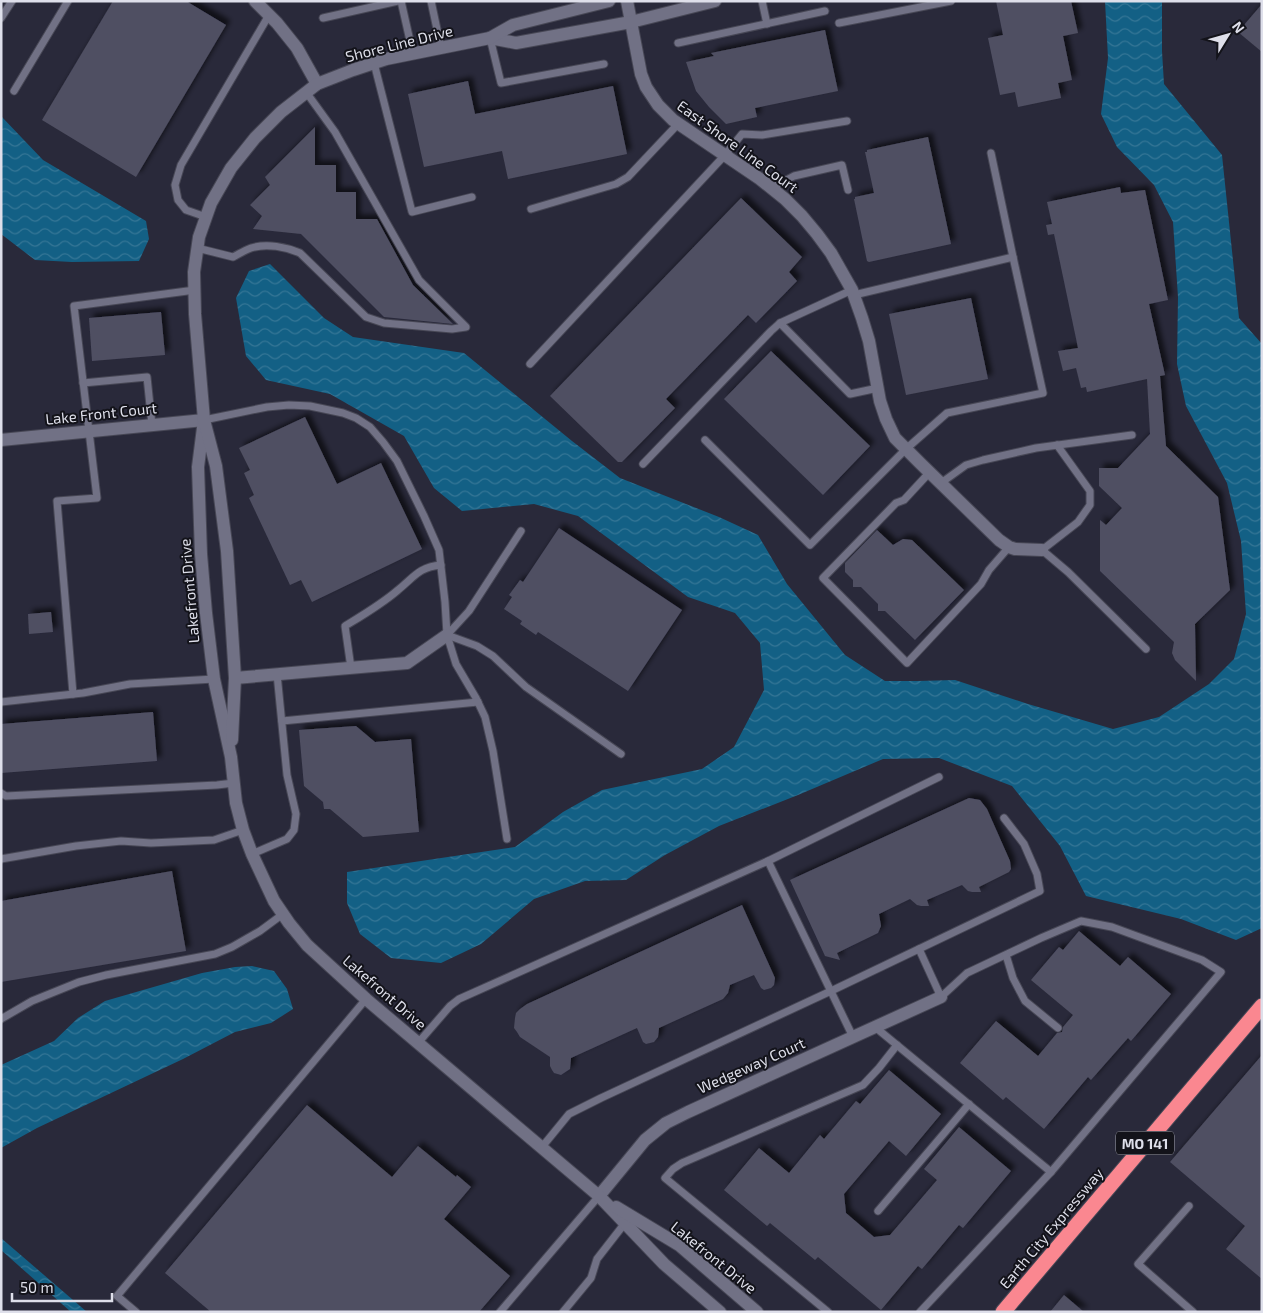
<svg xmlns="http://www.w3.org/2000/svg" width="1263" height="1313" font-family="'Exo 2',sans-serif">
	<defs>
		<pattern id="water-waves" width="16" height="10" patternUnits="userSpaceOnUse" patternTransform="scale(1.25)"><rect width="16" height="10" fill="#136085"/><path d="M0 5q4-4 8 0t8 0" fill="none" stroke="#357696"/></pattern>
		<filter id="shadow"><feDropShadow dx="4.5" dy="-4.5" stdDeviation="2.5" flood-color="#0009"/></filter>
	</defs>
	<rect width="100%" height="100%" fill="#29293a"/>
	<g fill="url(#water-waves)">
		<polygon points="1105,1 1162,1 1162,51 1164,84 1222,155 1239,318 1262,344 1262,928 1236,940 1181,919 1086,896 1060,846 1012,786 939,758 883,759 798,795 719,826 665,855 626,880 585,881 534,899 481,944 441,963 391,958 360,934 347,903 347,872 515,847 563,812 602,790 702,769 734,747 764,690 760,643 735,613 688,597 578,516 534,504 462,511 434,488 404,436 330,394 266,380 246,356 236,298 249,271 270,264 324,318 353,337 464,353 572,441 620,478 719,517 758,535 787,584 845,655 885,681 917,681 955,680 1028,704 1113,729 1159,717 1209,684 1234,659 1246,614 1241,541 1227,483 1186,406 1177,364 1178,297 1173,222 1154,185 1117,147 1101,114 1108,58"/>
		<polygon points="1,116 43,160 146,221 149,239 139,261 72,262 35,260 1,234"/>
		<polygon points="252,966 274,971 287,989 293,1009 271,1023 235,1032 183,1059 37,1128 1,1148 1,1065 54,1041 78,1018 105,1001 202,973 235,967"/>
		<polygon points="1,1238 87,1312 71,1312 1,1250"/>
	</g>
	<g fill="#4f4f62" filter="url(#shadow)">
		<polygon points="113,1 186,1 226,25 136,177 42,120"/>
		<polygon points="996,1 1071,1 1078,33 1063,36 1072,80 1058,83 1061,98 1018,107 1015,92 1000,95 988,38 1003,35"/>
		<polygon points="1262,4 1262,52 1238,32"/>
		<polygon points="825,30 838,91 755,108 757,117 726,124 709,107 696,91 686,62 714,56 711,53"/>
		<polygon points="468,81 475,114 613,86 627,154 508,179 502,151 424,167 408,94"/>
		<polygon points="315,127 315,165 336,165 336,192 356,192 356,219 377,219 413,285 453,324 384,317 301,234 253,229 262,216 250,205 270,185 265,177"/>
		<polygon points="928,137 951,244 869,262 867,261 854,199 855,199 855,197 874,193 865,152 867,152 867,150"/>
		<polygon points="1120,187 1121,193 1145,190 1168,300 1149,304 1165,375 1160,376 1166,446 1218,497 1230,590 1195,624 1196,681 1175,660 1172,653 1174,642 1100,571 1100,520 1106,525 1122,508 1099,486 1099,468 1118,468 1150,434 1147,379 1087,392 1086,387 1081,388 1076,368 1063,371 1058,351 1078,348 1054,234 1048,235 1046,225 1052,224 1047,202"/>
		<polygon points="741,198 802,257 789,272 797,281 756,323 748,315 666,399 675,408 622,462 618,462 550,396"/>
		<polygon points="971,298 988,379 906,395 889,314"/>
		<polygon points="161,312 165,355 92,361 89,318"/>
		<polygon points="771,351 870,446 823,495 724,399"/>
		<polygon points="305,417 337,484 381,463 422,549 312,602 301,580 290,585 249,498 254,495 244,473 250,470 239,448"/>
		<polygon points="559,528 682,610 628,691 538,632 536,635 520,624 522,621 504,609 512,597 509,595 520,580 523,582"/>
		<polygon points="877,530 893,545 903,539 912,540 964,590 915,640 885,611 878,611 878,604 861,587 853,587 853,580 845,572 845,563"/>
		<polygon points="51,612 53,632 29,634 28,614"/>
		<polygon points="153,712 157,761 1,773 1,724"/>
		<polygon points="356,726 375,742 411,739 419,832 363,837 330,809 324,809 323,802 304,786 299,730"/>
		<polygon points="969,798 980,800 987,809 1010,861 1011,869 1009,872 979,887 981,892 972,892 968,891 962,885 927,900 929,906 921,906 917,905 910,899 879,914 881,926 878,933 837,953 840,960 825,956 790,880"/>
		<polygon points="172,871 186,951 1,982 1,901"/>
		<polygon points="742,905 775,978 774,985 771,988 764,990 761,988 754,975 730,985 728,993 723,999 659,1028 658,1037 654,1042 646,1044 643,1042 637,1028 571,1058 570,1069 561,1075 554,1073 552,1070 550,1066 550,1057 520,1037 517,1032 514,1028 515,1018 516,1013 520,1009 527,1004"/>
		<polygon points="1079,931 1120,966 1128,957 1171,994 1131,1041 1128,1038 1091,1080 1088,1077 1044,1129 1006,1097 1003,1100 960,1063 996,1021 1038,1056 1057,1033 1062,1032 1063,1027 1073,1015 1031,980 1059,947 1063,950"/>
		<polygon points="1262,1055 1262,1279 1226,1249 1245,1226 1170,1162"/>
		<polygon points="889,1070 941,1114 906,1156 889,1141 844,1194 846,1213 874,1237 890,1235 937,1180 924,1169 959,1127 1011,1171 963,1228 959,1225 922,1269 918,1266 881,1310 818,1257 815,1260 770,1223 767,1226 724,1190 759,1148 789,1173 820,1135 824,1139 856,1101 860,1104"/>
		<polygon points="307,1105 392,1177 418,1146 456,1177 457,1175 471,1187 444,1219 510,1276 479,1312 211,1312 165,1273"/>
		<polygon points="1064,1295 1084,1312 1050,1312"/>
	</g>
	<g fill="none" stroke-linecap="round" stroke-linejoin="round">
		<defs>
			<g id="lane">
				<polyline points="401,1 413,54"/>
				<polyline points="431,1 441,48"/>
				<polyline points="762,1 767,24"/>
				<polyline points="1,18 12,1"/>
				<polyline points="323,18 398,1"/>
				<polyline points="839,23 951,1"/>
				<polyline points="490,38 501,83 604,64"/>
				<polyline points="678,43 825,11"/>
				<polyline points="374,63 412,212 472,197"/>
				<polyline points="14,91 68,1"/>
				<polyline points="991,153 1013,257"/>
				<polyline points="771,188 794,176 842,165 848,190"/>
				<polyline points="531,209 616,184 628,177 678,124"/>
				<polyline points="206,217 186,210 178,200 175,185 181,165 269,15"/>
				<path d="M197,248L233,257C239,254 245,250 251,248C267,243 286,247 300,253L366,317L384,323L452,329L466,327L419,280L335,132L306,92"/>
				<polyline points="780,323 850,394 878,388"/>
				<polyline points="530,364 725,155 742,134 762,135 847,121"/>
				<polyline points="83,383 147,377 152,425"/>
				<polyline points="204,420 267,407 289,405 310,406 343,413 356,418 370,427 383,442 397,461 424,516 439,550 445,602 447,635 456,664 476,698 485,717 493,751 507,839"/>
				<polyline points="705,440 810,545 906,449 947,413 1043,393 1013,257 854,295"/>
				<polyline points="1057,445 1090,491 1090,505 1078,522 1042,550 1068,572 1146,649"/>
				<polyline points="643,464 771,331 780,323 852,290"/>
				<polyline points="929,473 904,500 896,503 823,578 907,663 981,584 989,570 1009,547"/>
				<polyline points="941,483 966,465 983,460 1036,448 1132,435"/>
				<polyline points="447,635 477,646 493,656 526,687 621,754"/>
				<polyline points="447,635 469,611 521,531"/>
				<path d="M351,668L345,626C363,615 382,604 398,590C414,577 419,567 441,565"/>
				<polyline points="73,694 57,501 97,498 74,306 195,290"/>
				<polyline points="1,702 83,693 130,684 214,679"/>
				<polyline points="282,721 478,702"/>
				<polyline points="1,793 6,796 217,785 234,783"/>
				<polyline points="252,854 287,839 294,830 296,814 287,775 277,674"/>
				<polyline points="1,859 76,846 121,841 151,843 214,840 243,830"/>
				<polyline points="768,861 939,777"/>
				<polyline points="919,949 941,997 967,973 1041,938 1081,921 1112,927 1202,960 1221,972 1051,1172"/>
				<polyline points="1006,955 1013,978 1025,1001 1058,1028"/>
				<polyline points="1,1019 32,1001 79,982 106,975 215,954 232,947 260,931 283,914"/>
				<polyline points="875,1027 1051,1172 920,1312"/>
				<polyline points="418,1043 450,1006 459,999 768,861 853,1037"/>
				<polyline points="542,1147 569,1114 601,1098 831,991 1040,891 1037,874 1024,844 1004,818"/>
				<polyline points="1189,1206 1138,1264 1193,1312"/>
				<polyline points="878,1211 969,1104"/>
				<polyline points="136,1312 117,1296 366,999"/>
				<polyline points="500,1312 599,1196"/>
				<polyline points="563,1312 591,1278 597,1259 625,1223"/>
				<polyline points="828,1312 665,1178 673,1169 682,1163 863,1085 879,1068 897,1045"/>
			</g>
			<g id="street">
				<polyline points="255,1 277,23 297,48 317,84"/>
				<polyline points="627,1 641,74 646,87 658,105 673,120 760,179 785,199 802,216 817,234 831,253 852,290 862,318 869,341 880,401 886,419 895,438 920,463 999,540 1009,547 1015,549 1042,550"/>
				<polyline points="1,440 204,420"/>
				<polyline points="235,678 407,663 447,635"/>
				<polyline points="599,1196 645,1140 666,1123 688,1112 941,997"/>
			</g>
			<g id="secondary">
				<polyline points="490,38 516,43 631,22 715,1"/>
				<polyline points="204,420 198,467 201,554 206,613 214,679 231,757 236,803 243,830 252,854 274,901 289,923 307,945 366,999 599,1196 664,1264 720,1312"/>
				<polyline points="232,740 235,678 227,551 216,466 204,420 195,314 194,272 199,237 211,203 231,168 255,138 281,112 317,84 353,70 386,59 490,38 513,25 609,1"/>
				<polyline points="616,1207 679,1245 757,1312"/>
			</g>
			<polyline id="highway" points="1003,1312 1262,1006"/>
		</defs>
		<use href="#lane" stroke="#474755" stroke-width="9"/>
		<use href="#street" stroke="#474755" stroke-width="14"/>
		<use href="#secondary" stroke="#474755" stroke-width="14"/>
		<use href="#highway" stroke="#474755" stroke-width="17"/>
		<use href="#lane" stroke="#717185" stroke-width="7"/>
		<use href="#street" stroke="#717185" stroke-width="12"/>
		<use href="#secondary" stroke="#717185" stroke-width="12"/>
		<use href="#highway" stroke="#fa8790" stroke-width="15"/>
	</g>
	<g text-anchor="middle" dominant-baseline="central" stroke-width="4" stroke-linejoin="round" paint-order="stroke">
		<rect fill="#13131a" stroke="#a1a2ac" stroke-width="1" x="1116" y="1131.5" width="58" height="23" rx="4"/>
		<g font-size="14" font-weight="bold" fill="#dedfea">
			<text x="1145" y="1143">MO 141</text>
		</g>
		<g font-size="15" fill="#dedfea" stroke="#13131a">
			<text transform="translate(399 43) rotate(-14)">Shore Line Drive</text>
			<text transform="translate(738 146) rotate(36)">East Shore Line Court</text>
			<text transform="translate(101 413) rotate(-6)">Lake Front Court</text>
			<text transform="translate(189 591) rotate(-95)">Lakefront Drive</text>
			<text transform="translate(385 992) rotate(41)">Lakefront Drive</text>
			<text transform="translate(751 1065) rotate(-24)">Wedgeway Court</text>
			<text transform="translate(1051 1228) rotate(-50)">Earth City Expressway</text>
			<text transform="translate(714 1257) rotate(39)">Lakefront Drive</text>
		</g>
	</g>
	<rect width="1263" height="1313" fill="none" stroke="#dedfea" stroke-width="5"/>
	<g transform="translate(1228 35) rotate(53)" stroke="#13131a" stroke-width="4" paint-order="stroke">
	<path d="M0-4L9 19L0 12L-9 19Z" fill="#dedfea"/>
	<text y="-8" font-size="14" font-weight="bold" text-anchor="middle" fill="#dedfea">N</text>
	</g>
	<path d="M12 1293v8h100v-8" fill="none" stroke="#dedfea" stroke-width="2.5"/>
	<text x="20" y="1293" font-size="15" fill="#dedfea" stroke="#13131a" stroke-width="4" paint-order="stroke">50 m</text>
</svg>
